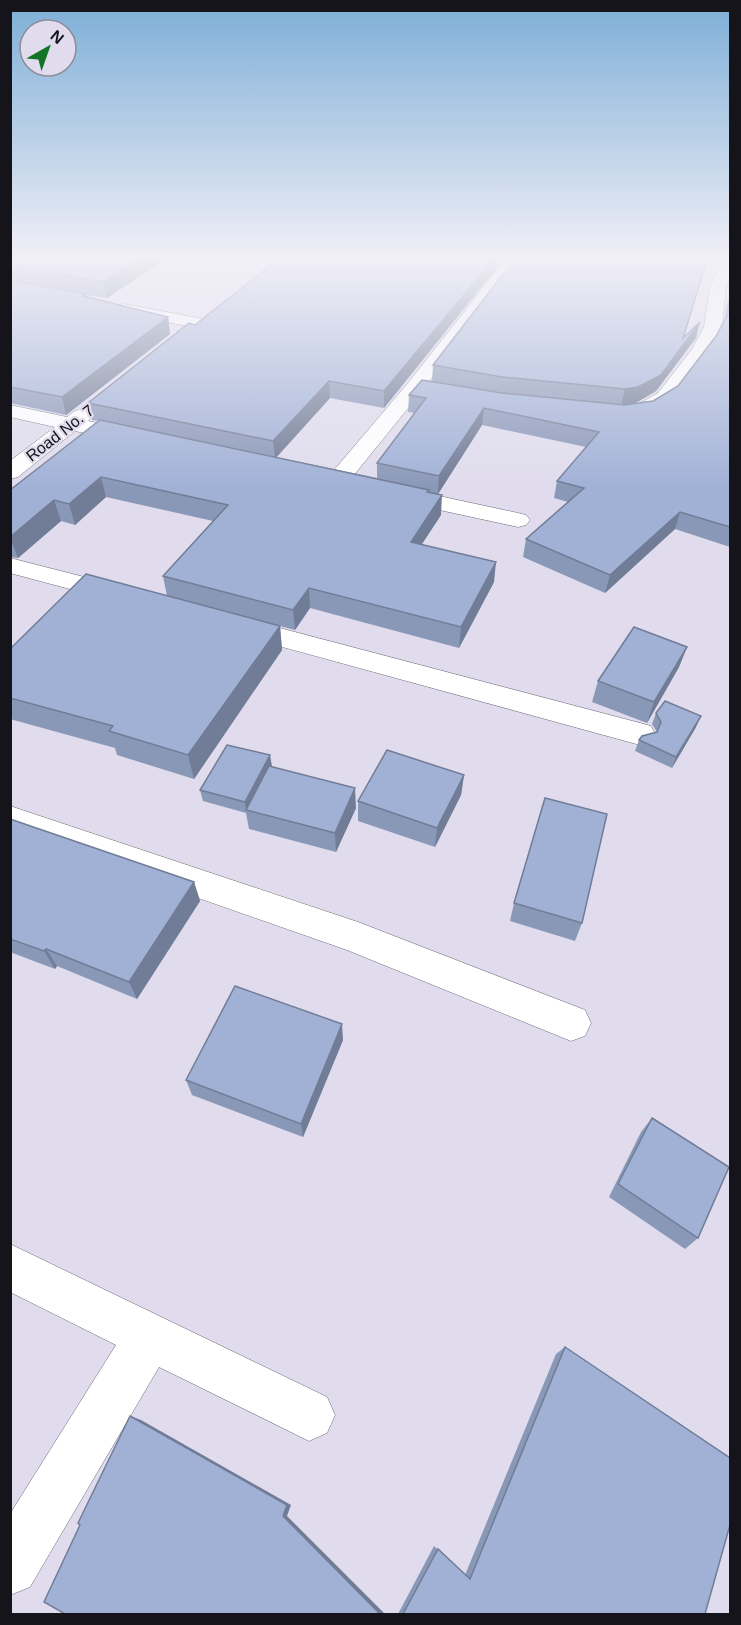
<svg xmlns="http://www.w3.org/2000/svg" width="741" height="1625" font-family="Helvetica,sans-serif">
	<rect width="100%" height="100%" fill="#e0dced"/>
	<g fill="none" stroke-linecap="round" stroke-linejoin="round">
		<defs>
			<g id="minor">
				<polygon points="505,260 521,260 422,391 345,486 337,488 329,486 326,481 329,476 408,383"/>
				<polygon points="723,260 730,260 730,278 726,287 722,327 709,351 672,401 647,416 630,419 623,417 620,413 623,409 635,406 658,393 692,349 704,327 710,287"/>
				<polygon points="124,304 198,318 204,319 207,323 204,327 198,328 118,313 115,309 118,305"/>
				<path d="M10,405L67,417C76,410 80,407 91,410L94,414L88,421L140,432L143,437L140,442L132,443L75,431L18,477L10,479V461L55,427L10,417Z"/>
				<polygon points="397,487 518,513 526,515 530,520 526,525 518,527 389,499 385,494 389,489"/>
				<polygon points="10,558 131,589 135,595 131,601 122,603 10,573"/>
				<polygon points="238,617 640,723 651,726 655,734 651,742 640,745 228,632 224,626 228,620"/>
				<polygon points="10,806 358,922 585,1010 591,1023 585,1036 571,1041 347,950 10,832"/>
				<polygon points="10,1244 327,1397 335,1415 327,1433 309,1441 159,1367 30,1587 10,1595 10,1514 116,1345 10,1292"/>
			</g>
		</defs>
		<use href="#minor" stroke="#6d6978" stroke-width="1"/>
		<use href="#minor" fill="#fff" fill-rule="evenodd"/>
	</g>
	<g fill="#8a98b8">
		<polygon points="10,260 164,260 107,298 85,295 86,296 168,317 170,334 66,415 10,403"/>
		<polygon points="503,260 384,408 330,398 276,457 377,478 377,463 415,413 408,412 409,395 432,381 433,365 514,260 707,260 684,337 696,338 656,391 634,404 653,401 678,386 716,336 725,319 726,308 730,294 730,547 675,529 605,593 523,557 526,539 568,502 554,498 557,481 586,447 482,425 438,494 441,515 422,544 494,582 459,648 310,608 295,630 280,626 282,650 194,779 117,755 115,748 10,719 10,649 167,596 163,576 213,521 106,497 75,525 61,521 18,558 10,557 10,490 98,421 92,420 88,403 195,325"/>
		<polygon points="687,647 679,667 647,723 592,702 598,681"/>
		<polygon points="656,713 696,727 672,768 635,751 639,740 657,732 652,724"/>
		<polygon points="272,766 271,767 356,808 336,852 249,829 246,813 203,801 200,790"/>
		<polygon points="464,775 461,795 435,847 358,821 358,801"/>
		<polygon points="10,819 194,882 200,901 137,999 57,966 55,969 10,952"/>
		<polygon points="514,903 582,923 575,941 510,921"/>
		<polygon points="343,1040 303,1137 192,1095 186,1080"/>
		<polygon points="652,1118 698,1238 685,1249 609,1197 641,1132"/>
		<polygon points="565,1347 705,1614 398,1614 434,1546 465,1575 556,1354"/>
	</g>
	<g fill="#717c96">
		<polygon points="138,260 164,260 107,298 103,282"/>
		<polygon points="493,260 503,260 384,408 384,391"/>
		<polygon points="707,260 680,348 700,322 696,338 656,391 634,404 621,406 625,389"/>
		<polygon points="168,317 170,334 66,415 62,397"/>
		<polygon points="329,381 330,398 275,459 273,441"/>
		<polygon points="484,408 482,425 438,494 439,476"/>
		<polygon points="101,477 106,497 75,525 69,504"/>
		<polygon points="442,495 441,515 410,562 411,542"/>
		<polygon points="54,500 61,521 18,558 10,537"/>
		<polygon points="680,512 675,529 605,593 610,575"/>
		<polygon points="496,562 494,582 459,648 461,627"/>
		<polygon points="309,588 310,608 295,630 293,610"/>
		<polygon points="280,626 282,650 194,779 188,755"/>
		<polygon points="687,647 679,667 647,723 654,702"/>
		<polygon points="701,716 696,727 672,768 676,757"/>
		<polygon points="270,755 272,766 248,810 246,810 245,802"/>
		<polygon points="464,775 461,795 435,847 437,828"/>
		<polygon points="355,788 356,808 336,852 335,833"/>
		<polygon points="194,882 200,901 137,999 129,982"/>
		<polygon points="46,949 57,966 55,969 44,951"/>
		<polygon points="342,1024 343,1040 303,1137 301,1124"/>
		<polygon points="130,1416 141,1420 291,1505 287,1516 385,1614 380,1614"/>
	</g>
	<g fill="#a1b1d6" stroke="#717c96" stroke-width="1.5">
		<polygon points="10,260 138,260 103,282 10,266"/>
		<polygon points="277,260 493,260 384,391 329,381 273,441 88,403 189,323 195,325"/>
		<polygon points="514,260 707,260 683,338 700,322 661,375 638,387 625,389 502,377 433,365"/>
		<polygon points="10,280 85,294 83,296 168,317 62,397 10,387"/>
		<polygon points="730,295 730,527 680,512 610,575 526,539 584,488 557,481 599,432 484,408 439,476 377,463 426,398 409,395 422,380 502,393 625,405 653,401 678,386 716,336 729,312"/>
		<polygon points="100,420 429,490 427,492 442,495 411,542 496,562 461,627 309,588 293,610 163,576 228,505 101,477 69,504 54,500 10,537 10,490"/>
		<polygon points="86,574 280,626 188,755 109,731 113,726 10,698 10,649"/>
		<polygon points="634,627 687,647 654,702 598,681"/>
		<polygon points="665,701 701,716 676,757 639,740 642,736 657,732 661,722 656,713"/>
		<polygon points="227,745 270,755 245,802 200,790"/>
		<polygon points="387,750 464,775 437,828 358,801"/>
		<polygon points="269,766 355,788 335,833 246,810"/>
		<polygon points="545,798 607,814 582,923 514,903"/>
		<polygon points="10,819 194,882 129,982 46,949 44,951 10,939"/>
		<polygon points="235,986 342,1024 301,1124 186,1080"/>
		<polygon points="652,1118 729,1167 698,1238 618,1184"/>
		<polygon points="565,1347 730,1458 730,1525 705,1614 403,1614 438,1549 470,1579"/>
		<polygon points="130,1416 287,1505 283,1516 380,1614 65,1614 44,1602 80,1525 78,1523"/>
	</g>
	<linearGradient id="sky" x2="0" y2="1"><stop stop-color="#7daed7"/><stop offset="0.53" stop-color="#f1eff7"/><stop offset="1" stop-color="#f1eff7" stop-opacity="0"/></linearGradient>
	<rect width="741" height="488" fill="url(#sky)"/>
	<g text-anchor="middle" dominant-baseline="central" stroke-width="4.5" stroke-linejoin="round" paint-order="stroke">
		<g font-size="16" fill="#15141a" stroke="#e0dced">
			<text transform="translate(60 433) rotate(-38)">Road No. 7</text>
		</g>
	</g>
	<rect width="741" height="1625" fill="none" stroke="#15141a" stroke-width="24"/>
	<g transform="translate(48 48) rotate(40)"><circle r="28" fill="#e0dced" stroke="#8f8c99" stroke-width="1.5"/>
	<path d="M0-4.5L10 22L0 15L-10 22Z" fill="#117525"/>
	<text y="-9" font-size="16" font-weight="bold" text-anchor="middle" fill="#15141a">N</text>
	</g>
</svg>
